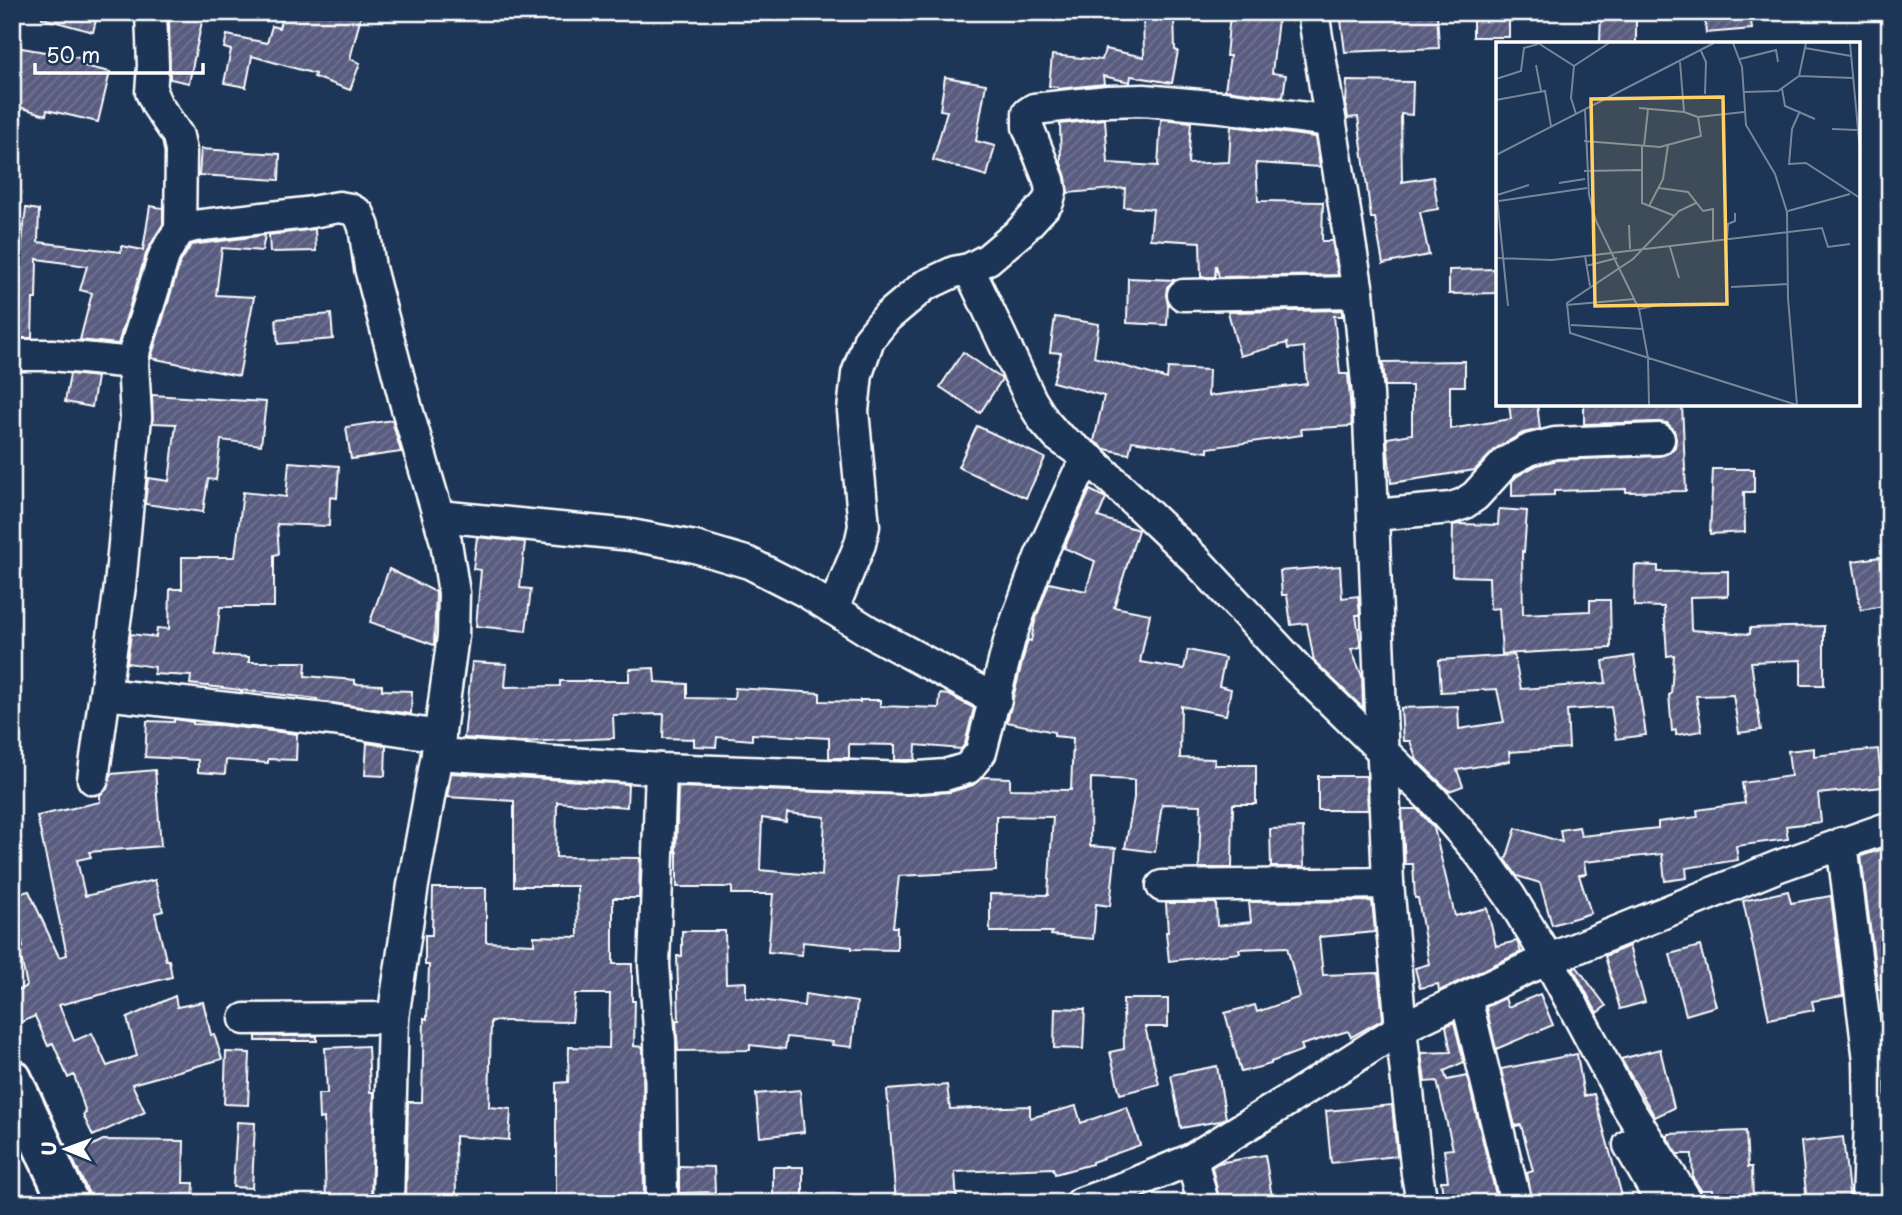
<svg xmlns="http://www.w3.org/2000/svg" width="1902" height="1215" font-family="'Playpen Sans',sans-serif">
	<defs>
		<pattern id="building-hatch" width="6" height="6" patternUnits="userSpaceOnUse" patternTransform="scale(1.75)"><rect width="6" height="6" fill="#595c7f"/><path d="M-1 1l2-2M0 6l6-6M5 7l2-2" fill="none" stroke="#727492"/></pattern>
	</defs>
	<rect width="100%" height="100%" fill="#1d3557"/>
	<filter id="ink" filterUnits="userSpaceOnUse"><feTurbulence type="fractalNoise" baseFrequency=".0143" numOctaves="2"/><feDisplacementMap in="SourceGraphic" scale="14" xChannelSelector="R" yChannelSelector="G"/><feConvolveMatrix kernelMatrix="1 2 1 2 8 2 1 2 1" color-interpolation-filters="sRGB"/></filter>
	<g filter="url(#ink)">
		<g fill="url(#building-hatch)" stroke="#fff" stroke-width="2" fill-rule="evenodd">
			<polygon points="42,12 98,12 93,32 42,18"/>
			<polygon points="169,12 204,12 189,83 170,79"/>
			<polygon points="283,12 362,12 350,59 360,63 350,90 314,77 315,74 252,56 246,87 224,83 231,50 224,48 227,35 267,43 272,26 279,28"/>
			<polygon points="1143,12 1174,12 1175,50 1178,51 1172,83 1131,76 1130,82 1103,76 1104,84 1058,89 1058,87 1049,86 1052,55 1102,60 1105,49 1144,57"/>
			<polygon points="1340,12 1437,12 1439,48 1345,52"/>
			<rect x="1473" y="12" width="36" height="25"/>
			<polygon points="1601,12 1636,12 1636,44 1600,44"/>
			<polygon points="1704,12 1750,12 1752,29 1706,33"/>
			<polygon points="1230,14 1278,19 1272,73 1286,75 1283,97 1225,90 1230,56 1226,56"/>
			<polygon points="16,47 86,59 84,66 110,72 98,122 47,110 46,115 12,105 12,72"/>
			<polygon points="945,77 986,84 976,141 995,146 987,176 933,160 947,111 940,110"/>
			<polygon points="1347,81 1413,82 1412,115 1401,114 1402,182 1433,177 1438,209 1420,212 1429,255 1383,264 1375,218 1371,218 1358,117 1348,118 1346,106"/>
			<polygon points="1105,119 1108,163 1158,166 1161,119 1191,122 1188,164 1229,162 1231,126 1315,137 1320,167 1256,163 1258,201 1323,202 1322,241 1332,241 1338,275 1219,277 1216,265 1215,277 1201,277 1200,242 1150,239 1153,209 1124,207 1125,188 1068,193 1066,177 1061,163 1060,124"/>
			<polygon points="201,149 280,154 279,180 199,175"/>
			<polygon points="150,206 163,208 163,224 147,251 118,344 80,340 92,293 80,290 87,266 37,259 36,299 33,299 32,338 12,338 14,268 19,268 26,208 39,210 38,242 121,252 122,246 143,250"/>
			<polygon points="315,229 316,251 270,252 269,235"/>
			<polygon points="265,235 262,251 222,248 216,295 254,297 239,376 151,358 180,263 191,245"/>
			<polygon points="1498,269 1498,293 1449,294 1449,270"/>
			<polygon points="1128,278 1174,280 1167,287 1166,295 1168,305 1167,325 1127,323"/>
			<polygon points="1342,310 1342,316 1334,316 1340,374 1348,374 1352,426 1301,429 1302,435 1208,448 1208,452 1132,441 1129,454 1105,449 1094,441 1104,396 1053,382 1061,353 1050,352 1055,317 1099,324 1094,357 1167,379 1168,368 1209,370 1208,396 1307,384 1304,347 1288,349 1287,343 1240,356 1228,312"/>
			<polygon points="331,314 333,339 278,344 276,319"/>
			<polygon points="963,352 1002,379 980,413 940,387"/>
			<polygon points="1465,361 1465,386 1450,386 1450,429 1511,419 1509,404 1537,404 1540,429 1523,433 1498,447 1475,470 1391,483 1387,438 1412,434 1412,386 1385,386 1383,362"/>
			<polygon points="70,374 97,377 92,407 65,402"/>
			<polygon points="152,395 266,402 261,445 221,440 216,480 208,479 203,512 145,504 148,478 169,481 176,424 153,423"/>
			<polygon points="1584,404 1682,404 1686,491 1626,492 1626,489 1554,491 1554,495 1512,496 1512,481 1517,476 1537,465 1557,460 1660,456 1669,453 1675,447 1676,439 1674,430 1667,423 1658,422 1584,424"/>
			<polygon points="392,420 401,452 351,459 346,427"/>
			<polygon points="977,426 1045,458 1026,498 958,467"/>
			<polygon points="289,462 339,466 337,498 330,497 329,526 277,524 279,554 274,555 274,607 220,607 215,655 249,657 249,662 306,662 305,676 355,680 355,684 382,685 382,690 412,691 411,714 317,701 317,699 190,684 191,676 154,674 155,667 127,663 131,634 156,637 157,628 169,629 170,589 182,589 182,557 235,557 243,492 286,497"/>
			<polygon points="1713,469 1754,469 1754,492 1744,492 1745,532 1710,534"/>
			<path d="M1090,490L1106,498L1098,517L1138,530L1114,607L1150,614L1140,662L1184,669L1188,650L1225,658L1219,686L1231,689L1226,715L1181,706L1180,758L1215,759L1214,765H1256V804H1233L1232,868H1199L1201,805L1162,804L1155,852L1125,848L1134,798V780L1091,778L1090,846L1116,848L1110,906L1096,904L1093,939L1051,935L1052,932H990V894L1048,895L1053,817L996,816V871L899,876L893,927H897V950L852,949V947L803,942L802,955L768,952L773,894H732V887H677V852H676L678,787L908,795L950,792L973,785L983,777L1010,778V789L1071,790L1073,738L1054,736V732L1007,722L1027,643L1028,640L1031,641L1035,621L1049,583L1086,591L1095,561L1064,548ZM787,813L825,817L822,876L760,870L762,818L786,822Z"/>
			<polygon points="1499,509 1527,511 1524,552 1522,551 1523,614 1590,611 1590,600 1610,600 1611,648 1502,654 1499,608 1490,609 1489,577 1452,576 1453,525 1459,524 1498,525"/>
			<polygon points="477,537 525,542 520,588 531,589 526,631 476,626 481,570 473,569"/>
			<polygon points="1880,557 1888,605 1861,610 1853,561"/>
			<polygon points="1635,565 1658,566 1658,572 1728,571 1728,596 1690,597 1691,630 1750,634 1750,628 1824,626 1824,685 1801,685 1801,660 1751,662 1761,730 1739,733 1733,695 1696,696 1702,731 1676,735 1676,730 1672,731 1669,695 1671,694 1674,655 1667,656 1664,607 1634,606"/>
			<polygon points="1340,566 1342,598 1358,596 1360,615 1356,615 1361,647 1351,649 1362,676 1363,708 1314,661 1307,623 1291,625 1287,595 1282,595 1280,571"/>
			<polygon points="389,569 436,592 434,645 370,622"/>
			<polygon points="1514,655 1521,689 1606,683 1603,661 1634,656 1646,735 1616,739 1611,707 1567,710 1569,748 1509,752 1510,761 1457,770 1463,786 1449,791 1417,760 1410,741 1403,741 1401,708 1458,706 1459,729 1504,722 1497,689 1441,692 1439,660"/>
			<polygon points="472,662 507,664 505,687 560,686 560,681 629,681 629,669 654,668 655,682 687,684 687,698 734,699 735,688 820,693 820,701 860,702 860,700 880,700 880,706 939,708 940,694 949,695 974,708 965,744 961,749 916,745 915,760 895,760 895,745 849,744 849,758 829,758 829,738 752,734 752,740 717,737 716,747 694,746 694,739 663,738 664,714 613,715 614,738 520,742 464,738"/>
			<polygon points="174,719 193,722 193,724 220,725 297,734 296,760 268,759 268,763 226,760 225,774 198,772 198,760 145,757 147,721 174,722"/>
			<polygon points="367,743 386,746 385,776 365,775"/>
			<polygon points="1814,748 1814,756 1878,749 1882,787 1818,794 1821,822 1786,826 1788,839 1736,846 1738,860 1686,868 1687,878 1665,881 1662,854 1584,862 1586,874 1579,875 1591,913 1552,925 1540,883 1517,876 1506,860 1516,828 1562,842 1560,830 1579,827 1581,836 1658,828 1658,822 1698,817 1697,810 1745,803 1742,783 1791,776 1788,751"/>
			<polygon points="155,770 161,846 89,852 91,857 77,860 85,896 155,880 163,911 155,913 166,960 169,960 172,977 59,1005 74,1041 92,1033 107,1066 137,1056 127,1018 175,996 177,1007 203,1002 211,1035 214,1034 222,1059 132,1084 145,1112 93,1136 83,1115 86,1113 74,1075 68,1078 53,1043 48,1046 35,1016 12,1026 12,993 27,986 19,948 23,947 12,895 29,891 59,957 67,955 37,816 100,802 100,795 107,789 111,774"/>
			<polygon points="451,773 628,784 627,807 557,802 556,857 640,858 639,898 613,898 613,964 632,964 632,1001 635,1001 634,1046 643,1047 644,1203 556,1203 556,1083 568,1082 569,1047 609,1048 610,994 575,994 572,1022 491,1021 489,1107 511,1109 509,1140 455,1136 456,1203 406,1203 408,1102 422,1102 424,1018 427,1019 429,965 425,965 425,935 432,935 433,888 486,888 486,942 534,944 534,936 578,937 577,886 514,886 514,801 447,797"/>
			<polygon points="1318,776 1366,776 1368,810 1318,810"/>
			<polygon points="1402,809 1417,809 1434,828 1455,916 1487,908 1496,946 1517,941 1521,952 1439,991 1438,984 1420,988 1415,968 1429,964 1418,898 1415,898 1413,864 1405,864"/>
			<polygon points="1303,828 1304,867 1271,867 1270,829"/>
			<polygon points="1890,847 1890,989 1878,990 1861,856"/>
			<polygon points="1788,891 1791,903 1831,896 1843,996 1812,1001 1814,1010 1769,1019 1743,901"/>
			<polygon points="1372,901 1375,932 1319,937 1323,975 1378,973 1383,1019 1351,1037 1348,1031 1301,1045 1303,1050 1271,1062 1271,1064 1241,1072 1225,1013 1255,1005 1257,1012 1300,997 1287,947 1239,949 1240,953 1169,961 1166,932 1168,932 1166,903 1216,903 1217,926 1251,922 1249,902"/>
			<polygon points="682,931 725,931 726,983 746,982 746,998 804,1006 805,994 857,1002 852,1047 832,1045 833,1042 787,1037 785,1049 750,1045 750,1050 678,1051 676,1020 679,1020 677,956 682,956"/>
			<polygon points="1629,946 1645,1002 1620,1009 1605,956"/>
			<polygon points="1700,946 1716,1006 1686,1015 1670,954"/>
			<polygon points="1577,967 1606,1006 1597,1013 1573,968"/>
			<polygon points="1540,994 1553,1025 1496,1049 1486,1007 1505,998 1508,1007"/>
			<polygon points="1123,999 1168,999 1168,1027 1145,1027 1159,1084 1120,1094 1110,1052 1124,1049"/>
			<polygon points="1055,1008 1085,1009 1083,1049 1054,1048"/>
			<polygon points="1454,1022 1464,1062 1444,1071 1447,1080 1467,1076 1498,1203 1444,1203 1441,1181 1448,1181 1444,1150 1453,1149 1437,1081 1425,1082 1421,1053 1451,1052 1446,1026"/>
			<rect x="256" y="1036" width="61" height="5"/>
			<polygon points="368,1046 370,1092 374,1092 371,1203 326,1203 324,1118 319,1119 318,1094 327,1094 325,1048"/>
			<polygon points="1660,1049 1674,1108 1655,1117 1621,1059"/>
			<polygon points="226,1052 250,1053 248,1105 224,1104"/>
			<polygon points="1577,1054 1584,1096 1594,1094 1622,1196 1597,1203 1533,1203 1527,1173 1533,1171 1521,1125 1515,1126 1501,1069"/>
			<polygon points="1217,1066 1226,1118 1220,1121 1181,1128 1171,1075"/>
			<polygon points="947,1085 950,1109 1030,1106 1030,1118 1076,1106 1081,1123 1127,1107 1140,1145 1092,1162 1092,1164 1055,1174 1053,1168 955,1172 957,1203 896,1203 887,1090"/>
			<polygon points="800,1090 804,1132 760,1137 756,1094"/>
			<polygon points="1392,1105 1397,1156 1331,1163 1326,1111"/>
			<polygon points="237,1122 255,1123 252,1188 233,1187"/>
			<polygon points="1746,1131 1748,1167 1752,1167 1753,1203 1714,1203 1712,1190 1701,1190 1693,1178 1692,1154 1678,1154 1668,1139 1668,1134"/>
			<polygon points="1843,1137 1850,1203 1807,1203 1801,1142"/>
			<polygon points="103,1140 184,1141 183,1183 194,1183 193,1203 90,1203 89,1194 71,1156"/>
			<polygon points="1265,1155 1273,1203 1220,1203 1212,1167 1218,1163"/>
			<polygon points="679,1166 714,1167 715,1192 679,1193"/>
			<rect x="773" y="1167" width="30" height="36"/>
		</g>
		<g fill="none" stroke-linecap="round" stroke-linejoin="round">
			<defs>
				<g id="minor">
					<polyline points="151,12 153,66 151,92 157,105 178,136 181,151 180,230"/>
					<polyline points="1313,12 1358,292 1368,394 1388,883 1401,1028 1417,1174 1422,1203"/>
					<polyline points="969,269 1031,400 1044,421 1057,436 1091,460 1196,560 1297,668 1433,800 1481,855 1510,896 1548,959 1625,1103 1688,1203"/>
					<polyline points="1183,295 1358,292"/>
					<polyline points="12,355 52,355 133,363 135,349 164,256 171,243 180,230 194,226 306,213 339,207 350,209 359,214 364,227 370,268 407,409 446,542 454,593 453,636 437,754 413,885 393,1018 388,1203"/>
					<polyline points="1374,515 1451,508 1463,504 1475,496 1506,462 1531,449 1555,443 1659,439"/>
					<polyline points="439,516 631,535 695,547 749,563 806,592 870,632 996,700"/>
					<polyline points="833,609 860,544 864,526 853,411 857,374 869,339 887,317 924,286 954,272 969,269 988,259 1020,232 1048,202 1051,191 1049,180 1028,127 1028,113 1034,109 1108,101 1144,100 1222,107 1330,121"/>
					<polyline points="105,694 333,720 440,736"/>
					<polyline points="437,754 661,769 907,778 945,775 968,768 981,752 1010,638 1040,557 1077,476 1091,460"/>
					<polyline points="661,769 654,965 660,1041 662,1203"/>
					<polyline points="93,779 120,586 136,417 133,363"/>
					<polyline points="1842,843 1869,1060 1870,1116 1867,1203"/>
					<polyline points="1162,886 1388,883"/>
					<polyline points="1466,998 1516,1203"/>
					<polyline points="245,1019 393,1018"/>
					<polyline points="1629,1145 1662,1203"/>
					<polyline points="1192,1159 1203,1203"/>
					<polyline points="1081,1203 1125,1187 1192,1159 1290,1099 1401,1028 1530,967 1779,866 1890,827"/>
				</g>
				<polyline id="major" points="12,1079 69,1203"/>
			</defs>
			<use href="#minor" stroke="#fff" stroke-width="35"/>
			<use href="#major" stroke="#fff" stroke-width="44"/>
			<use href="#minor" stroke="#1d3557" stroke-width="30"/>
			<use href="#major" stroke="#1d3557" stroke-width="38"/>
		</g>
	</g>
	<g transform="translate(1496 42)">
		<rect width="364" height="364" fill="#1d3557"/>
		<path fill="none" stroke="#77869a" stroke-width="2" d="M42,1L78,24L75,56L80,72M237,1L246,25L250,83L279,132L291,170L292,256L301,363M354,1L364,109M309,6L355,14M205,9L210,20L209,52M244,17L280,8L282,20M40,23L45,49M78,24L113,1M303,34L310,1M0,37L25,29L28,6L42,2M286,47L289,64L319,77M248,50L282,49L303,34L357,36M0,58L49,49L55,84M143,66L188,70M89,68L93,153L100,179L143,267L152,316L153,363M304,69L296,87L293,122L310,121L364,156M202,75L248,70M336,87L361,88M88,99L164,105L205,94L202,75L188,70L184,20M146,104V161L179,174M148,104L152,67M0,113L218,1M88,129L145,128M63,141L89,137M0,145L12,264M163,146L192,150L207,169L217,167V200M1,153L33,143M3,159L91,146M200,161L183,169L137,217L71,261L74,291L301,363M153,164L167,137L172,103M292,169L354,152M133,183L134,207M231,197L232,182L239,179V171M174,205L183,236M89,214L94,244M0,216L56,218L326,186L332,205L354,202M90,224L121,216M235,245L292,242M70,263L139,257M143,267L167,262M75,283L147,287"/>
		<path fill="#ffd166" fill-opacity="0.15" stroke="#ffd166" stroke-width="3.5" d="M227,55L231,262L99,264L95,57Z"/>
		<rect width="364" height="364" fill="none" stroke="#fff" stroke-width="3.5"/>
	</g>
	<rect width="1902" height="1215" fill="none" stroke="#1d3557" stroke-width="42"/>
	<rect x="21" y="21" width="1860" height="1173" fill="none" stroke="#fff" stroke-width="2.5" filter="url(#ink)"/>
	<g transform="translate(66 1149) rotate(271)" stroke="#1d3557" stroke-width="5" paint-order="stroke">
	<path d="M0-5L12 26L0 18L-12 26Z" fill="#ffffff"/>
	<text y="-10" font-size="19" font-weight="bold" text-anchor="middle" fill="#ffffff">U</text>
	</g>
	<path d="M35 63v10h168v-10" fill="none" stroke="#ffffff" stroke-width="3.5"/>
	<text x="46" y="63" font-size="21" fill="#ffffff" stroke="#1d3557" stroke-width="5" paint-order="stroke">50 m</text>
</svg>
